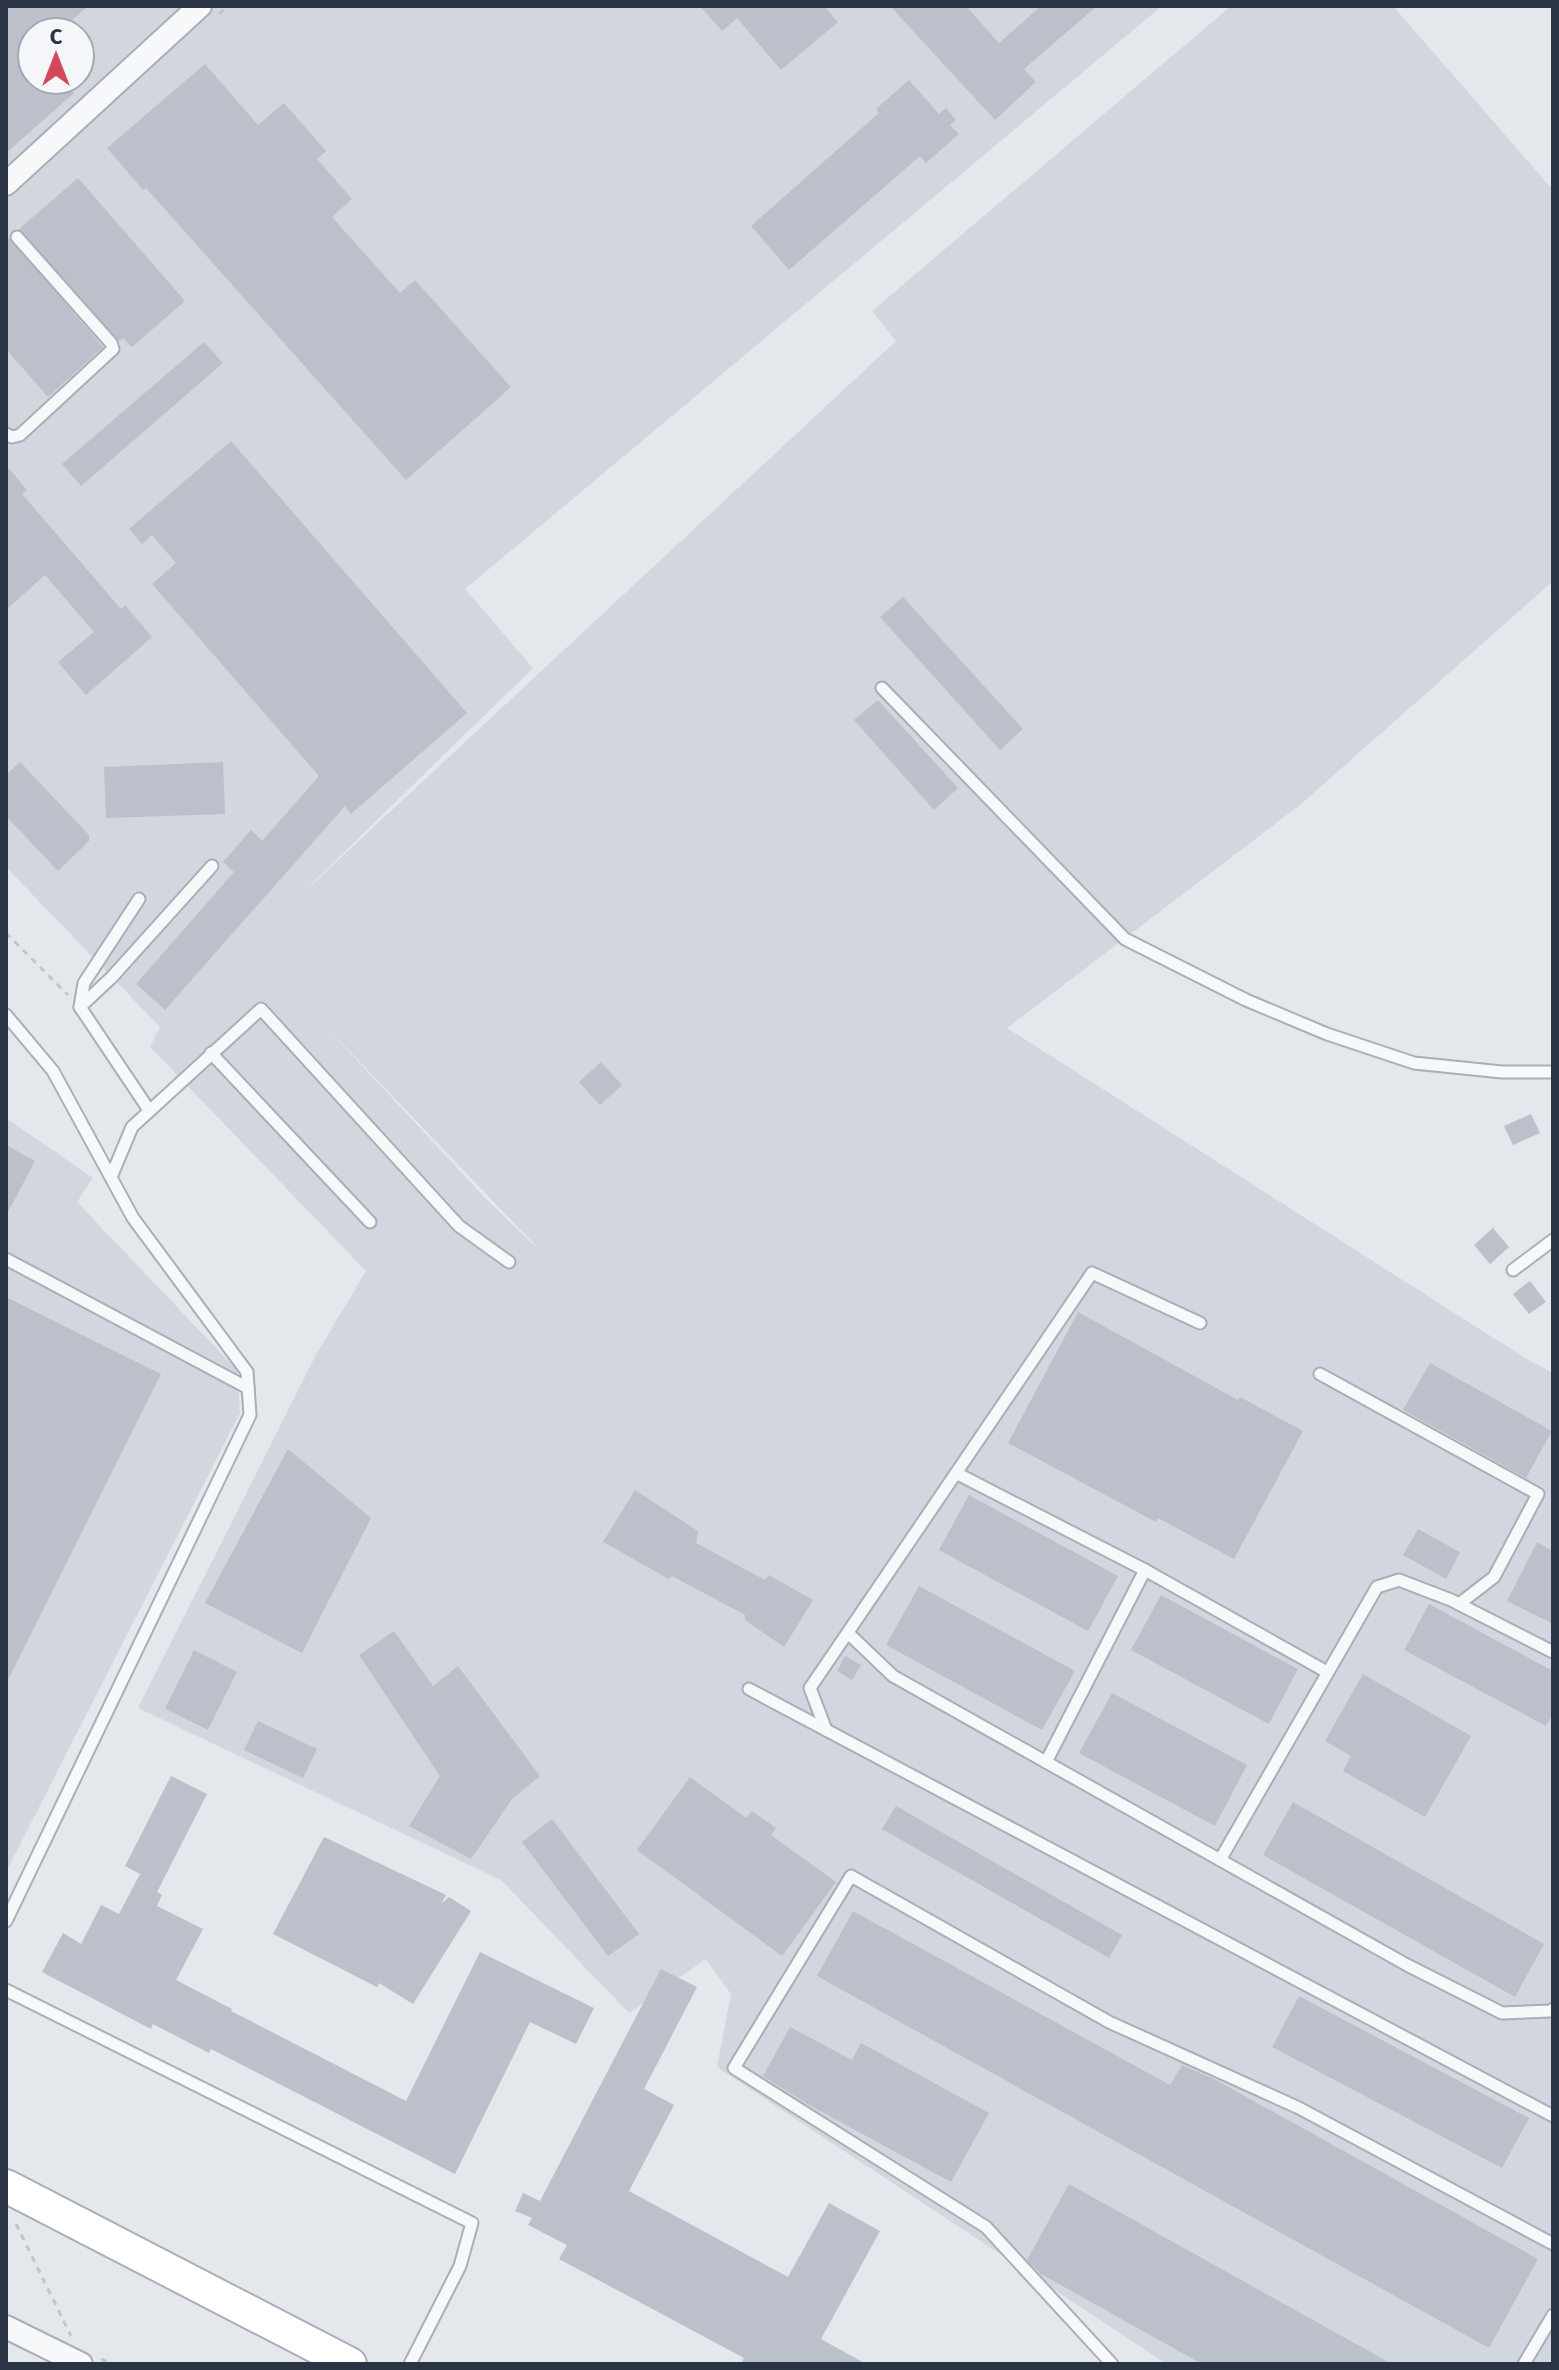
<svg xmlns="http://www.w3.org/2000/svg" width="1559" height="2370" font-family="'Fira Sans',sans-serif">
	<rect width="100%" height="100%" fill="#e4e7ec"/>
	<g fill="#d2d6de" fill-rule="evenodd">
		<path d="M6,6H1162L465,589L533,668L292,903L896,341L872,311L1231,6H1393L1553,190V581L1300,805L1007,1028L1525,1358L1553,1373V2364H1167L717,2067L731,1994L706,1959L629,2013L501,1880L138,1708L317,1353L366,1271L150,1047L160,1027L6,867ZM32,32H80V80H32ZM312,1012L537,1247V1248L486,1199Z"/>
		<polygon points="6,1118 93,1178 77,1202 237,1370 240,1413 6,1872"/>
	</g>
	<g fill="#bbc0ca">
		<polygon points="6,6 88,6 58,32 32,32 32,80 63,80 74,93 6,153"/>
		<polygon points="700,6 824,6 838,22 781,70 737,18 722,31"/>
		<polygon points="890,6 966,6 999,43 1041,6 1097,6 1024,69 1036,82 995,120"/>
		<polygon points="205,64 258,125 284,103 326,151 317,159 352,199 332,217 400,293 415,280 511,387 406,480 146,188 143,190 107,148"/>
		<polygon points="909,80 939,114 946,108 956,120 950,125 959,134 926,163 920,156 789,270 751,226 879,113 876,109"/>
		<polygon points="78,178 185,301 132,347 123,338 119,341 19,229"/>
		<polygon points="9,238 103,347 48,397 6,349 6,241"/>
		<polygon points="204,342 223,363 81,486 62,464"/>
		<polygon points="231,441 467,713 351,814 345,806 165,1010 136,984 234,872 223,862 251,830 262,841 319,776 152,584 176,563 152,535 142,544 129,529"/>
		<polygon points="6,465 27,490 22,494 121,609 125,605 152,637 86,695 58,662 94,632 45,575 6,610"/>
		<polygon points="903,597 1023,729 1000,750 880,617"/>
		<polygon points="878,700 958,788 934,810 854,720"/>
		<polygon points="20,762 89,835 89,841 58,871 6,816 6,775"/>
		<polygon points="223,762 225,814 106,818 104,767"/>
		<polygon points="601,1062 622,1085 600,1105 579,1082"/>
		<polygon points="1531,1114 1540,1133 1513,1145 1504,1126"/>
		<polygon points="6,1145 35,1161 6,1216"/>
		<polygon points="1493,1228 1509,1247 1490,1264 1474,1245"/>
		<polygon points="1530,1281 1546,1302 1529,1314 1513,1294"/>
		<polygon points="6,1297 161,1374 6,1684"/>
		<polygon points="1078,1312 1238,1400 1240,1397 1303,1431 1234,1559 1158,1518 1156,1522 1008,1443"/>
		<polygon points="1430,1363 1552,1431 1526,1478 1403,1410"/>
		<polygon points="288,1449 371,1518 302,1653 205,1603"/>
		<polygon points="635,1490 698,1531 696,1543 765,1580 769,1575 813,1600 784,1647 745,1620 745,1615 672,1576 669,1579 603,1542"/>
		<polygon points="969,1495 1118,1576 1088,1631 939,1550"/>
		<polygon points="1418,1529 1460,1552 1446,1579 1403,1555"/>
		<polygon points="1537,1542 1553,1551 1553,1624 1507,1601"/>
		<polygon points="919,1586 1075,1671 1042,1730 886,1645"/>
		<polygon points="1161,1595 1298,1669 1269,1724 1131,1650"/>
		<polygon points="1429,1604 1553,1671 1553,1713 1546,1726 1404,1650"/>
		<polygon points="394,1631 433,1686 458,1666 540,1776 512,1799 471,1859 409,1826 440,1776 359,1655"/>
		<polygon points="194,1650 237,1672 208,1730 165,1709"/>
		<polygon points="845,1656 861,1665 852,1680 837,1671"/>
		<polygon points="1363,1674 1471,1736 1425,1817 1343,1771 1351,1756 1325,1741"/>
		<polygon points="1112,1693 1247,1765 1215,1826 1079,1753"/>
		<polygon points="258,1721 317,1749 303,1778 244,1750"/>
		<polygon points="171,1776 207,1794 157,1892 162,1895 157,1906 203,1929 176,1980 232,2009 231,2011 406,2101 480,1952 594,2008 576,2044 530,2022 455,2174 211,2049 209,2053 153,2024 151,2029 42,1972 63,1933 81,1944 101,1905 119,1914 140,1874 125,1866"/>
		<polygon points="690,1777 746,1818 752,1811 776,1828 771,1835 836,1882 782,1956 637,1850"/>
		<polygon points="1293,1802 1544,1944 1515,1997 1263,1855"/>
		<polygon points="896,1806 1122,1935 1109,1958 882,1829"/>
		<polygon points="552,1819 639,1934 608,1956 522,1842"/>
		<polygon points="324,1837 446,1895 441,1904 449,1897 471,1911 413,2004 379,1983 377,1987 273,1934"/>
		<polygon points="853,1911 1170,2085 1182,2065 1216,2080 1538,2259 1489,2348 817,1976"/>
		<polygon points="661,1969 697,1987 644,2089 674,2105 629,2191 788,2277 829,2203 880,2231 821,2339 866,2364 741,2364 744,2358 559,2259 567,2245 528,2225 532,2218 515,2211 523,2193 540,2201"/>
		<polygon points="1299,1996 1529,2118 1502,2168 1272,2047"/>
		<polygon points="790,2027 852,2060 861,2043 989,2113 951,2182 809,2105 763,2076"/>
		<polygon points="1069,2184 1392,2364 1202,2364 1041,2274 1027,2260"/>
	</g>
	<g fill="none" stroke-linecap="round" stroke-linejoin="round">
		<defs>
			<g id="lane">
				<polyline points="6,434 12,437 20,435 113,349 111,343 17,237"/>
				<polyline points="882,688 1125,939 1246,1000 1327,1034 1414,1063 1502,1072 1553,1072"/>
				<polyline points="139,899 84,983 80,1007 149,1110"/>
				<polyline points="80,1007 112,977 212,866"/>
				<polyline points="6,1015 53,1071 133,1218 247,1372 250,1415 6,1921"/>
				<polyline points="211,1053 370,1222"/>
				<polyline points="111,1177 132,1127 261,1009 459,1226 509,1262"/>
				<polyline points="6,1259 248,1388"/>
				<polyline points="1513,1270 1553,1240"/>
				<polyline points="1320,1374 1538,1494 1494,1577 1459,1604"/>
				<polyline points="956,1473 1145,1570 1327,1672"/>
				<polyline points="848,1633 893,1676 1407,1965 1502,2013 1551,2011 1553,2009"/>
				<polyline points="749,1689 1553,2116"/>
				<polyline points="826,1730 810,1688 1092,1273 1200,1323"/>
				<polyline points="1046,1762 1145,1570"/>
				<polyline points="1220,1860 1377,1587 1399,1580 1451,1600 1553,1652"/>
				<polyline points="6,1990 472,2223 460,2266 410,2364"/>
				<polyline points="1112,2364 986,2227 734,2068 851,1876 1109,2022 1299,2108 1553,2244"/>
				<polyline points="1524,2364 1553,2315"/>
			</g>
			<g id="street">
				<polyline points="6,184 200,6"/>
				<polyline points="6,2327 81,2364"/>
			</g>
			<polyline id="secondary" points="6,2186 350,2364"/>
		</defs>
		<use href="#lane" stroke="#a9aeb7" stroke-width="15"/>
		<use href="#street" stroke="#a9aeb7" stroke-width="26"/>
		<use href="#secondary" stroke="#a9aeb7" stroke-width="36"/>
		<g stroke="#c2c5cb" stroke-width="3" stroke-dasharray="6 6" stroke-linecap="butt">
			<polyline points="219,14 228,6"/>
			<polyline points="6,933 68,995"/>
			<polyline points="16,2224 71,2336"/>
			<polyline points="101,2359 112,2364"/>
		</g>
		<use href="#lane" stroke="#f7f8fa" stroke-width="11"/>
		<use href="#street" stroke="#f7f8fa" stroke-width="22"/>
		<use href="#secondary" stroke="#fff" stroke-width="32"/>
	</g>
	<rect width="1559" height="2370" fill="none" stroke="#2b3445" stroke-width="16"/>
	<g transform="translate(56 56)"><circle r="38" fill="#f4f6f9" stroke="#a4a8b1" stroke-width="2"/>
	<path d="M0-6L14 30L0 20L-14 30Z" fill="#d1495b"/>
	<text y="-12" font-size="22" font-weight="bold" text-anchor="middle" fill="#2b3445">С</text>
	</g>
</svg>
